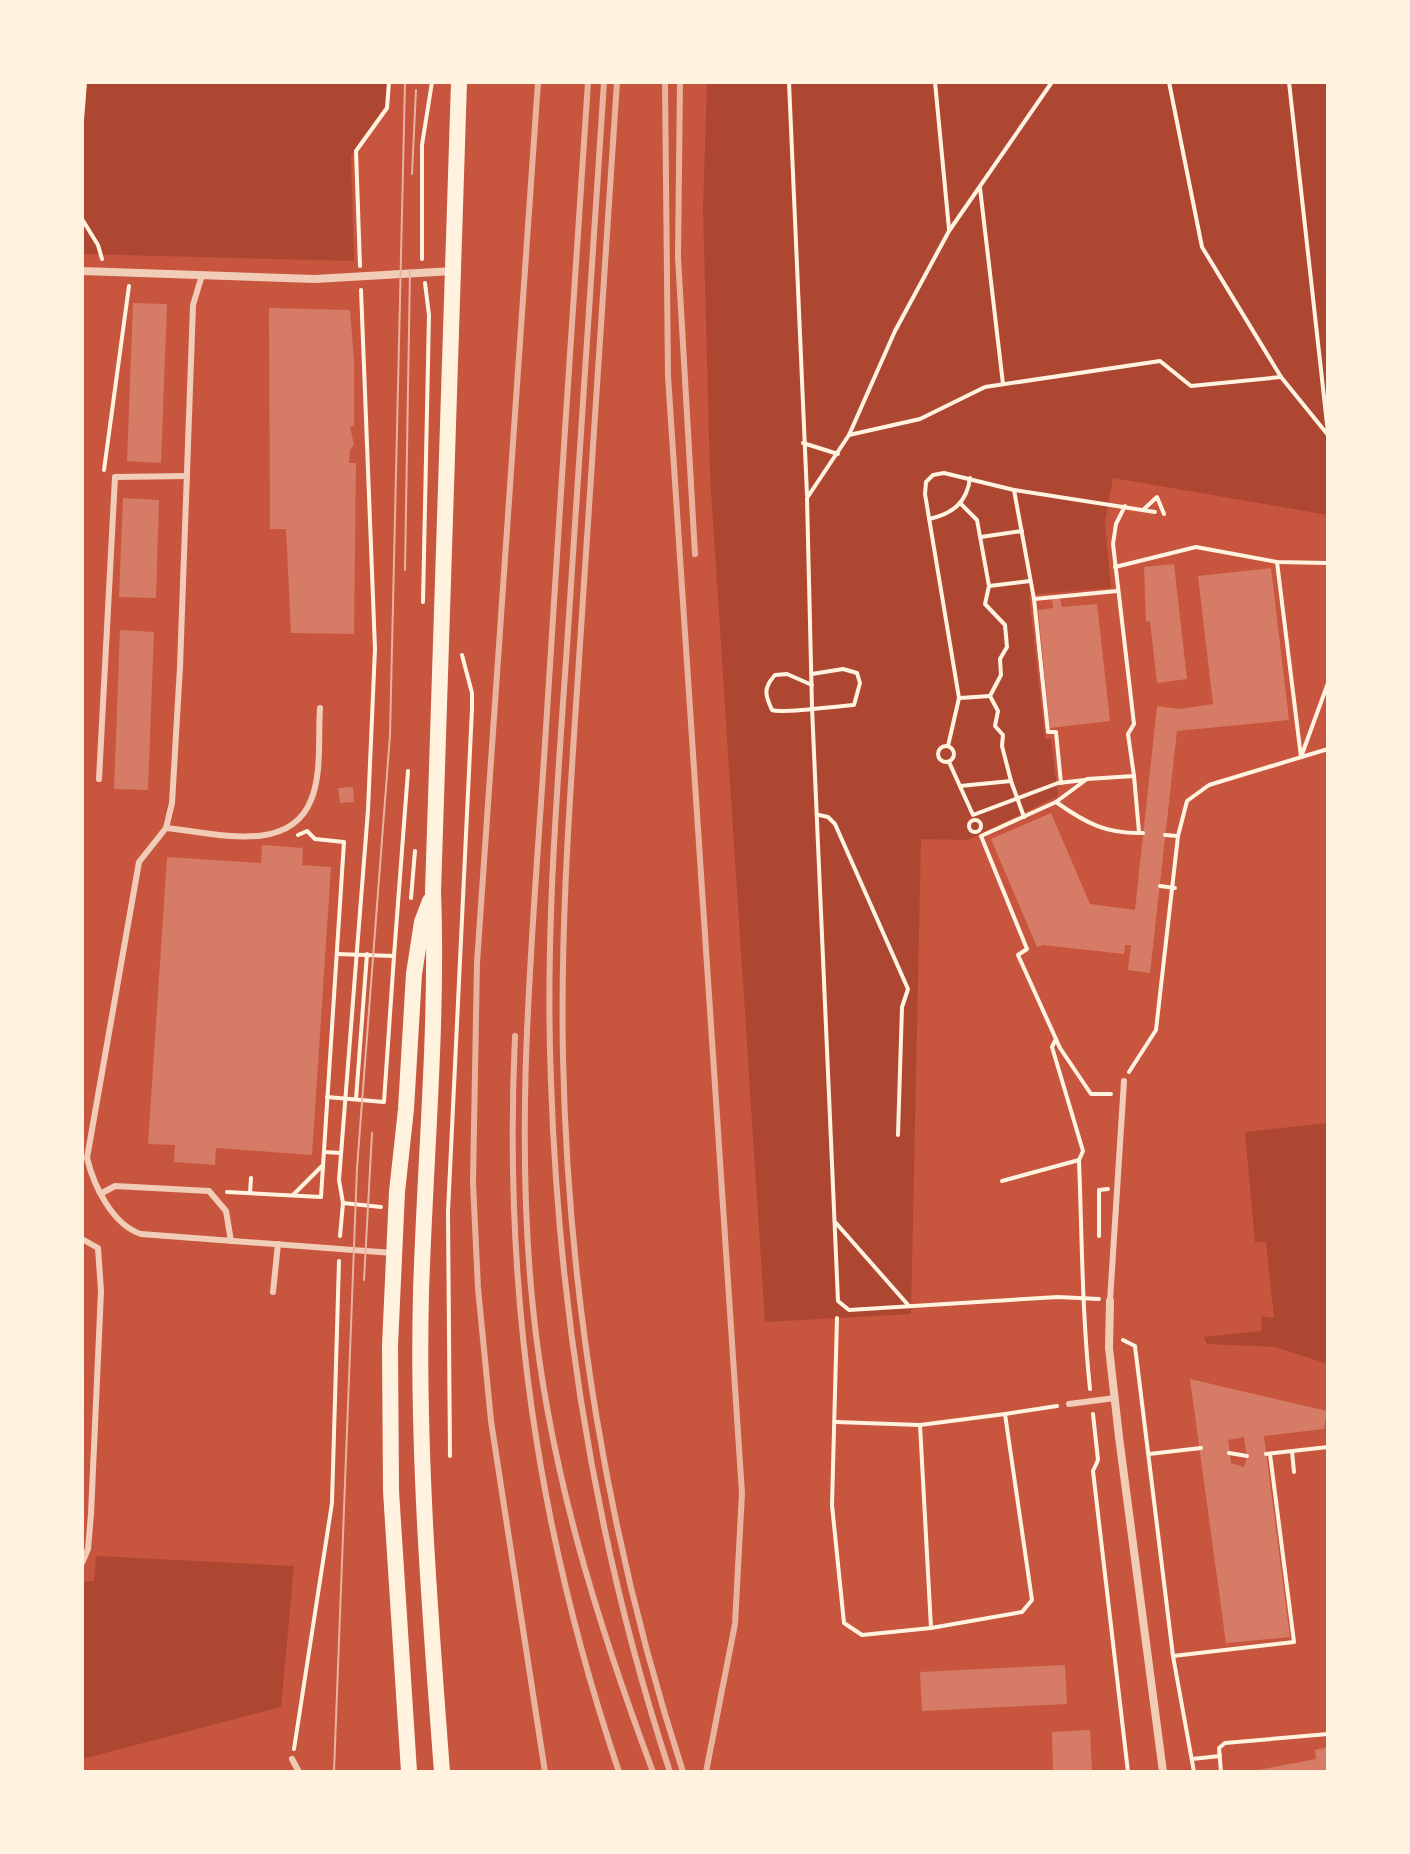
<svg xmlns="http://www.w3.org/2000/svg" width="1410" height="1854" font-family="'Roboto Condensed',sans-serif">
	<rect width="100%" height="100%" fill="#c8553d"/>
	<g fill="#ae4732">
		<polygon points="82,82 387,82 385,107 351,156 354,261 82,254"/>
		<polygon points="707,82 1328,82 1328,515 1113,478 1105,522 1111,588 1029,595 1045,739 1051,739 1058,796 968,840 921,839 911,1314 765,1322 710,475 703,209"/>
		<polygon points="1328,1123 1328,1364 1275,1347 1207,1344 1204,1337 1261,1331 1262,1316 1274,1318 1266,1242 1255,1242 1245,1132"/>
		<polygon points="96,1556 294,1566 281,1707 82,1759 82,1581 94,1581"/>
	</g>
	<g fill="#d67c66" fill-rule="evenodd">
		<polygon points="133,303 167,304 161,463 127,461"/>
		<polygon points="269,308 350,310 354,360 354,426 350,426 354,445 350,450 349,463 356,463 354,634 291,633 286,529 270,529"/>
		<polygon points="123,498 159,500 156,598 119,597"/>
		<polygon points="1174,564 1187,679 1157,683 1150,621 1146,622 1144,567"/>
		<polygon points="1271,568 1289,720 1177,731 1150,973 1128,970 1131,945 1125,945 1124,954 1043,945 1037,947 991,839 1051,813 1090,904 1135,910 1157,706 1179,709 1213,704 1198,576"/>
		<polygon points="1060,598 1062,607 1097,604 1110,721 1050,728 1038,610 1053,608 1052,599"/>
		<polygon points="120,630 154,632 148,790 114,789"/>
		<polygon points="353,787 354,802 340,803 338,788"/>
		<polygon points="262,845 303,848 302,865 331,867 312,1155 216,1148 215,1165 174,1162 175,1145 148,1144 167,857 261,863"/>
		<path d="M1190,1379L1327,1411L1324,1429L1264,1436L1290,1637L1226,1643ZM1244,1437L1247,1457L1244,1467L1231,1463L1228,1440Z"/>
		<polygon points="1065,1665 1067,1704 922,1711 920,1672"/>
		<polygon points="1090,1730 1092,1772 1053,1772 1052,1732"/>
		<polygon points="1328,1747 1328,1772 1247,1772 1316,1759 1315,1750"/>
	</g>
	<g fill="none" stroke-linecap="round" stroke-linejoin="round">
		<g stroke="#fff3e0" stroke-width="4">
			<polyline points="789,82 807,495"/>
			<polyline points="935,82 949,229"/>
			<polyline points="1052,82 949,231 895,331 849,435 807,498 812,707 838,1301 849,1310 1058,1297 1099,1299"/>
			<polyline points="1169,82 1202,247 1281,377 1328,435"/>
			<polyline points="1289,82 1328,433"/>
			<polyline points="82,120 85,82"/>
			<polyline points="980,188 1003,384"/>
			<polyline points="82,219 98,245 102,259"/>
			<polyline points="422,259 422,145 432,82"/>
			<polyline points="360,266 356,151 387,108 389,82"/>
			<polyline points="849,435 920,419 985,387 1160,361 1191,386 1281,377"/>
			<polyline points="803,443 838,454"/>
			<polyline points="104,470 129,286"/>
			<polyline points="1014,490 1034,599"/>
			<polyline points="960,503 977,520 989,586 985,604 1005,625 1007,647 1000,659 1001,675 990,696 998,711 995,726 1003,735 1002,746 1011,781"/>
			<polyline points="1143,510 1157,497 1164,514"/>
			<path d="M929,519C952,514 967,503 970,478"/>
			<polyline points="981,537 1022,531"/>
			<polyline points="1277,562 1301,757 1328,683"/>
			<polyline points="1115,567 1196,547 1277,562 1328,563"/>
			<polyline points="989,586 1030,581"/>
			<polyline points="423,602 429,315 425,283"/>
			<path d="M812,685L787,674L775,675C763,688 765,695 772,710C784,714 836,706 854,705L860,683L857,673L843,669L812,674"/>
			<polyline points="960,698 990,696"/>
			<circle cx="946" cy="754" r="8"/>
			<polyline points="948,746 959,698 925,494 926,482 933,475 944,473 1014,490 1155,512"/>
			<polyline points="949,762 973,815 1058,783 1085,780"/>
			<polyline points="1134,776 1139,832"/>
			<polyline points="1061,783 1056,732 1048,732 1034,599 1117,591"/>
			<polyline points="960,786 1011,781 1024,817"/>
			<path d="M1056,802C1087,824 1107,834 1143,833"/>
			<polyline points="819,815 828,817 835,824 908,989 902,1007 898,1135"/>
			<circle cx="975" cy="826" r="6"/>
			<polyline points="1165,835 1178,836"/>
			<polyline points="1160,886 1175,888"/>
			<polyline points="411,898 415,851"/>
			<polyline points="394,956 408,771"/>
			<polyline points="1129,1072 1156,1030 1178,836 1187,801 1209,785 1328,749"/>
			<polyline points="1111,1094 1091,1094 1060,1048 1018,955 1027,949 981,836 1056,802 1087,779 1134,776 1128,734 1134,724 1113,544 1116,524 1125,506"/>
			<polyline points="327,1097 384,1102 394,956 337,954"/>
			<polyline points="356,1099 367,954"/>
			<polyline points="324,1152 341,1153"/>
			<path d="M1079,1160C1082,1237 1082,1313 1090,1389"/>
			<polyline points="1002,1181 1079,1160 1083,1151 1052,1047 1056,1039"/>
			<polyline points="227,1192 321,1197 344,842 315,839 307,831 298,835"/>
			<polyline points="250,1193 251,1178"/>
			<polyline points="293,1195 322,1166"/>
			<polyline points="343,1203 339,1180 368,810 375,649 361,290"/>
			<polyline points="836,1223 909,1306"/>
			<polyline points="340,1236 343,1203 381,1207"/>
			<polyline points="1099,1236 1099,1190 1108,1189"/>
			<polyline points="837,1318 832,1505 844,1623 862,1635 931,1628 1022,1612 1032,1600 1005,1414 1057,1406"/>
			<polyline points="1123,1340 1135,1346 1173,1656 1194,1772"/>
			<polyline points="1093,1414 1098,1460 1093,1471 1128,1772"/>
			<polyline points="836,1422 920,1425 1005,1414"/>
			<polyline points="920,1425 931,1628"/>
			<polyline points="1292,1451 1294,1472"/>
			<polyline points="1229,1453 1247,1456"/>
			<polyline points="1149,1454 1201,1448"/>
			<polyline points="1266,1454 1328,1447"/>
			<polyline points="450,1456 448,1212 472,709 472,693 462,655"/>
			<polyline points="1173,1656 1294,1642 1270,1454"/>
			<polyline points="294,1749 332,1503 339,1261"/>
			<polyline points="1192,1759 1220,1756"/>
			<polyline points="1221,1772 1219,1748 1225,1743 1328,1734"/>
		</g>
		<g stroke="#f1ccb7" stroke-width="6">
			<path d="M320,708C318,737 322,774 311,800C289,856 212,832 166,828L139,862L87,1158C94,1187 113,1225 141,1234L393,1253"/>
			<polyline points="99,779 115,477 187,476"/>
			<polyline points="166,828 172,803 180,667 193,305 202,275"/>
			<polyline points="102,1193 115,1186 209,1191 226,1211 231,1241"/>
			<polyline points="82,1239 98,1248 101,1291 91,1514 88,1549 82,1563"/>
			<polyline points="273,1292 278,1244"/>
			<polyline points="1110,1301 1124,1081"/>
			<polyline points="1069,1404 1115,1398"/>
			<polyline points="292,1759 299,1772"/>
		</g>
		<g stroke="#f1ccb7" stroke-width="8">
			<polyline points="82,271 315,279 453,271"/>
			<polyline points="1110,1301 1109,1348 1119,1437 1163,1772"/>
		</g>
		<g stroke="#fff3e0" stroke-width="16">
			<polyline points="409,1772 391,1491 390,1346 397,1192 406,1109 414,974 422,922 430,901"/>
			<path d="M442,1772C430,1613 417,1452 421,1293C425,1159 438,1026 433,892L459,82"/>
		</g>
		<g stroke="#e9b49f" stroke-width="2">
			<polyline points="412,174 416,90"/>
			<polyline points="405,570 410,270"/>
			<polyline points="364,1280 372,1133"/>
			<polyline points="334,1772 357,1168 390,735 405,82"/>
		</g>
		<g stroke="#e9b49f" stroke-width="6">
			<polyline points="538,82 477,963 473,1183 478,1288 491,1421 545,1772"/>
			<path d="M588,82C573,308 558,533 544,759C532,942 514,1125 533,1308C549,1468 597,1622 653,1772"/>
			<path d="M604,82C591,270 579,458 567,646C557,791 545,937 551,1082C559,1315 597,1550 670,1772"/>
			<path d="M617,82C605,264 593,447 581,629C572,771 560,914 563,1057C568,1298 608,1542 683,1772"/>
			<polyline points="665,82 668,376 742,1493 735,1624 706,1772"/>
			<polyline points="680,82 678,257 695,554"/>
			<path d="M515,1036C503,1292 537,1529 619,1772"/>
		</g>
	</g>
	<rect width="1410" height="1854" fill="none" stroke="#fff3e0" stroke-width="168"/>
</svg>
